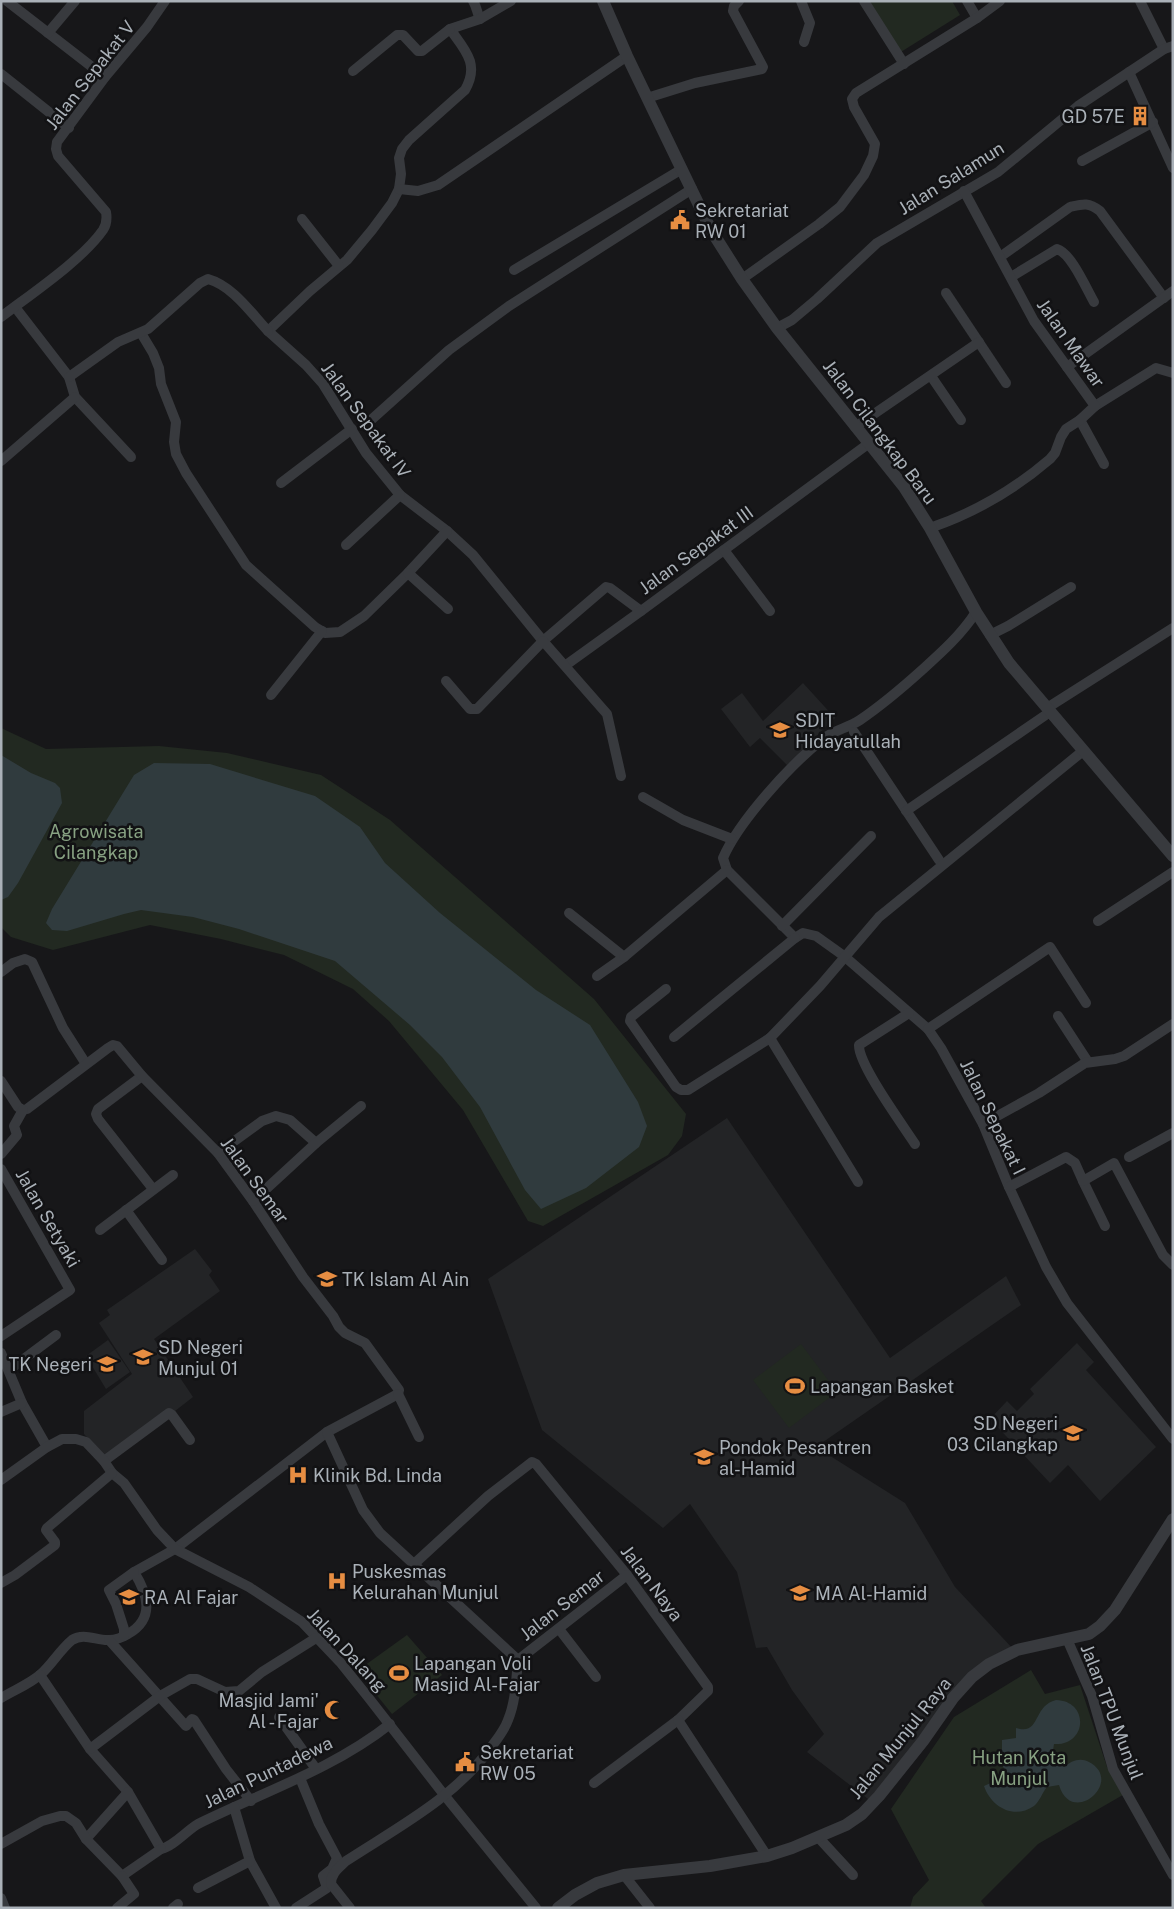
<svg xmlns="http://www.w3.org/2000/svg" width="1174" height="1909" font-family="'Public Sans',sans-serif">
	<rect width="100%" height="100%" fill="#171719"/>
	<g fill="#232426">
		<polygon points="803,683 835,718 787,765 760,738 750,747 721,709 742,693 763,721"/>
		<polygon points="727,1118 890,1358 1006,1276 1021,1305 816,1447 905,1503 955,1587 1015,1651 982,1668 872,1802 807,1752 824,1734 792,1690 767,1647 756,1648 737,1572 690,1504 663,1528 542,1430 488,1279"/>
		<polygon points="195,1249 212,1271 209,1275 220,1291 154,1339 193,1397 175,1411 105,1457 84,1434 84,1411 132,1374 99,1323 110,1315 107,1310"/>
		<polygon points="108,1340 130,1372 106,1389 86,1356"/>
		<polygon points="1077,1343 1094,1362 1086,1370 1156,1447 1100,1501 1068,1465 1050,1483 990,1419 1007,1401 1017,1411 1034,1394 1030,1389"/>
	</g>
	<g fill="#222921">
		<polygon points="864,1 952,1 960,15 896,55"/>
		<polygon points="1,728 46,749 159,746 227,753 321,775 390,820 594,999 686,1114 682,1136 668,1155 543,1226 528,1221 463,1110 389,1021 353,989 284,955 221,939 150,925 53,950 11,937 1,927"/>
		<polygon points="801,1344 837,1392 789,1428 753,1380"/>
		<polygon points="407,1635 442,1675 392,1714 357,1671"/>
		<polygon points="1031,1670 1045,1694 1080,1685 1107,1767 1128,1792 1038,1844 981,1901 986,1908 910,1908 913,1897 929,1880 891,1809 954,1717"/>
	</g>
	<g fill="#303b3e">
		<polygon points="1,755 31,773 55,783 60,788 62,803 18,883 8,897 1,900"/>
		<polygon points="154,763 210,764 315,796 360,827 385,863 440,913 536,990 590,1025 638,1102 647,1126 639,1147 586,1188 541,1209 525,1190 480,1107 442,1057 410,1025 335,961 239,929 193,917 141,910 124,914 67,931 52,930 46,923 52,909 134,775"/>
		<path d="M1056,1700C1090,1701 1087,1746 1054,1744L1052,1757L1064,1767C1071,1761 1080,1757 1089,1762C1125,1781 1072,1828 1059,1785L1047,1787C1042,1793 1040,1801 1034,1806C1014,1820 991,1807 984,1786L995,1781L1005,1770L999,1760L1002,1752V1740L1016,1738V1728C1041,1736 1032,1706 1056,1700Z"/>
	</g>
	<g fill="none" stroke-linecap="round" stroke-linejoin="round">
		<g stroke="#383a3e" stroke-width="10">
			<polyline points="7,1 105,77"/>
			<path d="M473,1C477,7 477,13 480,19"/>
			<path d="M511,1L480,19L450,29C465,50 480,64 465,90L409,140L402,149L399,158L401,174L399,189L392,203L372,230L347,260L310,291L268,331L306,365L323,384L366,453L400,495L447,531L473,555L543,641L606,587L610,588L641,611L868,444"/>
			<polyline points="801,1 810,23 804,42"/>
			<polyline points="864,1 904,64"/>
			<polyline points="967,1 977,18"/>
			<polyline points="1140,1 1164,49"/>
			<polyline points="48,33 75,1"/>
			<polyline points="353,71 397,35 403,35 418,51 422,51 450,29"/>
			<polyline points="1129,72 1173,168"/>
			<polyline points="1,74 69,128"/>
			<polyline points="647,98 695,83 762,69 763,67 733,11 734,6 739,1"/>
			<polyline points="1082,161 1153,122"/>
			<polyline points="399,189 418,191 438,185 627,56"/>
			<polyline points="302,219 339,266"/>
			<path d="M1000,257L1070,207C1083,204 1088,202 1100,211L1164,298"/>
			<polyline points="514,270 682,169"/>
			<path d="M1011,277L1057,249C1071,253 1086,288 1094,302"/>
			<polyline points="742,279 819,224 840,207 864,175 873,156 875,144 854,107 852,99 856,93 977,18 1000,1"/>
			<polyline points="946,293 1006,383"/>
			<polyline points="15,307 69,377 75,397 131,457"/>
			<path d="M1,317C31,294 82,260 103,230C107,224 107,218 106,212L58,156L56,149L57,142L105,77L147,27L165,1"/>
			<polyline points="777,328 792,320 817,299 877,243 998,172 1078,106 1164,49 1173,46"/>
			<polyline points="141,333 153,353 159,368 161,384 176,422 174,442 176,454 186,473 246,565 315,627 325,633 340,632 364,616 408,573 447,531"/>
			<polyline points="1067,367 1173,291"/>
			<path d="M69,377L118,342L148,329L200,283L208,279C233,286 251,313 268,331"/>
			<polyline points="933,379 961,420"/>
			<polyline points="1095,406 1156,368 1173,373"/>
			<polyline points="371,420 449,350 509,306 692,189"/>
			<polyline points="1080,420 1104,464"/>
			<polyline points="855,427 979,342"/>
			<polyline points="1,461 75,397"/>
			<polyline points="281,483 352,429"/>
			<path d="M930,528C974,513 1015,489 1050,459L1055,453L1061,437L1066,429L1080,420L1095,406L1034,321L964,191"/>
			<polyline points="346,545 400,495"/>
			<polyline points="724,550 770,611"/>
			<polyline points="408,573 448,609"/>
			<path d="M976,612C961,635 942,652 922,670C902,688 882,705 860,720C848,728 834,730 823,739C791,764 739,821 723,858L727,870L795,938L803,933L816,936L844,956L928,1029L941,1048L983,1124L1009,1187L1046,1267L1067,1303L1173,1439"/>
			<polyline points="990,635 1008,626 1071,587"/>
			<polyline points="566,665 641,611"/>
			<polyline points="446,681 470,709 477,709 543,641 607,714 621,776"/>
			<polyline points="271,695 322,631"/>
			<polyline points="1047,708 1173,628"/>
			<polyline points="854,732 939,860"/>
			<polyline points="643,797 683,820 732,839"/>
			<polyline points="906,811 1050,712"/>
			<polyline points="569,913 624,957 597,976"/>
			<polyline points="1098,921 1173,872"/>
			<polyline points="782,926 871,836"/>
			<polyline points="624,957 727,870"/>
			<polyline points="1,972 13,963 25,959 32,962 63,1028 86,1064"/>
			<polyline points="666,989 631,1017 630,1021 676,1087 681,1090 688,1090 770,1038"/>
			<path d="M909,1013L859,1045C858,1064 902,1124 915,1144"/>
			<polyline points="1058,1016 1088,1062"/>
			<polyline points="928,1029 1050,947 1086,1003"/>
			<polyline points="674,1037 795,938"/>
			<polyline points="142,1076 98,1109 96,1114 98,1119 153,1189"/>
			<path d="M1,1081L18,1107L23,1110L27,1109L108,1048L113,1045L117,1046L142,1076L218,1153L253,1201L303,1277L333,1316L339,1327L345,1333L365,1343L399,1390L398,1394L327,1432L175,1549L134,1572C148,1594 155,1619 128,1634C123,1637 115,1640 109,1640C97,1641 84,1632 72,1640C60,1650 52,1664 41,1674C30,1684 14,1690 1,1698"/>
			<polyline points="983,1124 1039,1093 1085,1063 1115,1059 1124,1056 1173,1024"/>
			<polyline points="218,1153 262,1121 276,1116 290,1120 316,1143"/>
			<polyline points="1,1154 17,1135 14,1126 23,1110"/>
			<polyline points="1129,1157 1173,1133"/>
			<polyline points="1,1169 70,1290 1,1336"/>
			<polyline points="1083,1181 1105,1226"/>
			<polyline points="858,1182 770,1038 820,986 879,917 1083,751"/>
			<polyline points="1009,1187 1066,1157 1075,1163 1083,1181 1114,1163 1163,1255 1173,1265"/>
			<polyline points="253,1201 316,1143 361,1106"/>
			<polyline points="126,1210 162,1260"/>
			<polyline points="100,1230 173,1175"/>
			<polyline points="1,1353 22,1403 47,1447"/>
			<polyline points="9,1370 56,1335"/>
			<polyline points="398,1394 419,1437"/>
			<polyline points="1,1412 22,1403"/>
			<polyline points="327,1432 363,1510 380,1533 518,1660"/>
			<polyline points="104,1461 169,1413 172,1415 190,1440"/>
			<polyline points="1,1480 47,1447 62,1439 76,1439 86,1442 104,1461 112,1473 124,1483 157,1530 175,1549 249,1587 302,1622 340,1662 368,1697 445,1796 536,1908"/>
			<polyline points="414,1564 488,1496 532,1462 536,1464 627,1575 708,1687 708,1691 678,1720 594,1783"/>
			<polyline points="1,1583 15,1575 55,1545 55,1542 46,1530 47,1528 112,1473"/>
			<polyline points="559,1629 596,1677"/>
			<polyline points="124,1636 124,1629 116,1604 109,1590 134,1572"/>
			<polyline points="1067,1639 1092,1696 1113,1769 1173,1875"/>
			<polyline points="109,1640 185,1725 186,1726 192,1719 194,1720 226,1769 251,1801"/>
			<polyline points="518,1660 627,1575"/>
			<path d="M40,1675L90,1749L128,1792L161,1849C174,1846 186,1831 198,1824C263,1792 333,1769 390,1724"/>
			<polyline points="279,1717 316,1769"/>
			<polyline points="678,1720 767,1856"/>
			<polyline points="90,1749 160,1696 190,1679 197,1679 225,1692 239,1691 262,1672 316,1638"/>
			<polyline points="234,1807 250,1861 276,1908"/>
			<polyline points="818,1837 853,1875"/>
			<polyline points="86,1839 128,1792"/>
			<polyline points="1,1844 42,1821 60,1816 66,1816 76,1823 86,1839 122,1876 161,1849"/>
			<polyline points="624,1875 650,1908"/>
			<polyline points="198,1888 250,1861"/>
			<polyline points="1,1898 5,1908"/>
			<polyline points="117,1908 134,1894 122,1876"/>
			<polyline points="173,1908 178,1904"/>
			<polyline points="296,1908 327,1888 323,1876 332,1869 337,1858 319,1824 300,1778"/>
			<path d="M350,1908L331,1884C331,1873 339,1868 346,1861C398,1827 456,1797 492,1746C498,1738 505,1729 508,1720C516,1701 516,1679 518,1660"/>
		</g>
		<g stroke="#383a3e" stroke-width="12">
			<polyline points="603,1 627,56 711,230 742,279 777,328 904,487 930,528 976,612 1009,663 1173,856"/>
			<polyline points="558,1908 575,1895 597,1883 624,1875 710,1866 767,1856 792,1848 846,1825 862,1814 879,1796 923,1741 953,1698 972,1677 989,1664 1017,1650 1089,1634 1100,1626 1115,1610 1173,1519"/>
		</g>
	</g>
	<defs>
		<symbol id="building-bare" viewBox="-9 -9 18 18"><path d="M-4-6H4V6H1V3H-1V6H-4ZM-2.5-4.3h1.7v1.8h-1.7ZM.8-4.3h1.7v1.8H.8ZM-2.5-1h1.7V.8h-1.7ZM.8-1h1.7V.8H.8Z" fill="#e68d42" stroke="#121214" stroke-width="2.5" paint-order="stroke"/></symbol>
		<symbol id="civic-bare" viewBox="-9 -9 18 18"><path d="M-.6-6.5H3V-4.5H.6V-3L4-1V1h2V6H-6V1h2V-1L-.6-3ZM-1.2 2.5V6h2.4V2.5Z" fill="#e68d42" stroke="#121214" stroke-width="2.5" paint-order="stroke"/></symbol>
		<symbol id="school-bare" viewBox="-9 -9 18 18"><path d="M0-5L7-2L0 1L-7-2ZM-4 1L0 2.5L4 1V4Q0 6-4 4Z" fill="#e68d42" stroke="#121214" stroke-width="2.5" paint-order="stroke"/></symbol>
		<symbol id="stadium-bare" viewBox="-9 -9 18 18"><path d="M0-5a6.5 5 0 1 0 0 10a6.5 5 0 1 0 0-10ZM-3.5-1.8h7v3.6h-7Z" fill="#e68d42" stroke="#121214" stroke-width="2.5" paint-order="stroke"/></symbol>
		<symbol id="hospital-bare" viewBox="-9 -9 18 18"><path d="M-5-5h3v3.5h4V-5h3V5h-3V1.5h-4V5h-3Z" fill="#e68d42" stroke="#121214" stroke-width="2.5" paint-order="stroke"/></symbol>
		<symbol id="mosque-bare" viewBox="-9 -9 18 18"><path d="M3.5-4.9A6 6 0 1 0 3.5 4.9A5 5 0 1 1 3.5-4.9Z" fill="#e68d42" stroke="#121214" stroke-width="2.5" paint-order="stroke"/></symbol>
	</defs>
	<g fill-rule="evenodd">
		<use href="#building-bare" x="1126" y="102" width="28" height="28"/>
		<use href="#civic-bare" x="666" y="206" width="28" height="28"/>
		<use href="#school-bare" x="766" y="716" width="28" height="28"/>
		<use href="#school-bare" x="313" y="1265" width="28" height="28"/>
		<use href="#school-bare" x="129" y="1343" width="28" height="28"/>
		<use href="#school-bare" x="93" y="1350" width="28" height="28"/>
		<use href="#stadium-bare" x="781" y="1372" width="28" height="28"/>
		<use href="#school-bare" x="1059" y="1419" width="28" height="28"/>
		<use href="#school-bare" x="690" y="1443" width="28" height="28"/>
		<use href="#hospital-bare" x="284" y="1461" width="28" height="28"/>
		<use href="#hospital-bare" x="323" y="1567" width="28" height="28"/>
		<use href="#school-bare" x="786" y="1579" width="28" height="28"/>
		<use href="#school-bare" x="115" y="1583" width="28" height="28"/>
		<use href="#stadium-bare" x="385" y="1659" width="28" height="28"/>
		<use href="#mosque-bare" x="320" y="1696" width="28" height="28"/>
		<use href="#civic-bare" x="451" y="1748" width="28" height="28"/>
	</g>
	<g text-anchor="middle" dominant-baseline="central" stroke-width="5" stroke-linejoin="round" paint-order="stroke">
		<g font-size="18" fill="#aab1b8" stroke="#121214">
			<text transform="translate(90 75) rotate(-52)">Jalan Sepakat V</text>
			<text transform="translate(951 178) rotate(-32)">Jalan Salamun</text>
			<text transform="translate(1071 343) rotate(55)">Jalan Mawar</text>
			<text transform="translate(366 420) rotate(54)">Jalan Sepakat IV</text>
			<text transform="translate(880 432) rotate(53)">Jalan Cilangkap Baru</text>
			<text transform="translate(696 550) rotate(-36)">Jalan Sepakat III</text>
			<text transform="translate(993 1117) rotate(64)">Jalan Sepakat I</text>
			<text transform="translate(255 1180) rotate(54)">Jalan Semar</text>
			<text transform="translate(48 1218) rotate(60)">Jalan Setyaki</text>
			<text transform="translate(652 1583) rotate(53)">Jalan Naya</text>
			<text transform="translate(562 1605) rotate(-38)">Jalan Semar</text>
			<text transform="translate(347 1650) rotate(47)">Jalan Dalang</text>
			<text transform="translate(1112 1712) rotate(69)">Jalan TPU Munjul</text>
			<text transform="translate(900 1738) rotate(-51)">Jalan Munjul Raya</text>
			<text transform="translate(268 1772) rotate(-26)">Jalan Puntadewa</text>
		</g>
		<g font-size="18" fill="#aab1b8" stroke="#121214" text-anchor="start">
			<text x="1125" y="116" text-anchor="end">GD 57E</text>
			<text x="695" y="210">Sekretariat<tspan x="695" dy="21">RW 01</tspan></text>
			<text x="795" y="720">SDIT<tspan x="795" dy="21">Hidayatullah</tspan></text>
			<text x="342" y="1279">TK Islam Al Ain</text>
			<text x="158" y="1347">SD Negeri<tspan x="158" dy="21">Munjul 01</tspan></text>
			<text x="92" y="1364" text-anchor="end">TK Negeri</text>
			<text x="810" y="1386">Lapangan Basket</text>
			<text x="1058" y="1423" text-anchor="end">SD Negeri<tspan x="1058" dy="21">03 Cilangkap</tspan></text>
			<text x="719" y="1447">Pondok Pesantren<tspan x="719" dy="21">al-Hamid</tspan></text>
			<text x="313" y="1475">Klinik Bd. Linda</text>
			<text x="352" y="1571">Puskesmas<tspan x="352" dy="21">Kelurahan Munjul</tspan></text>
			<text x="815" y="1593">MA Al-Hamid</text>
			<text x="144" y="1597">RA Al Fajar</text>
			<text x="414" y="1663">Lapangan Voli<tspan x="414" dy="21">Masjid Al-Fajar</tspan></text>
			<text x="319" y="1700" text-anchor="end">Masjid Jami'<tspan x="319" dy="21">Al - Fajar</tspan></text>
			<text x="480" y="1752">Sekretariat<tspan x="480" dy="21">RW 05</tspan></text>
		</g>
		<g font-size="18" fill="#87a182" stroke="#121214">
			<text x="96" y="831">Agrowisata<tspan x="96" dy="21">Cilangkap</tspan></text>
			<text x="1019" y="1757">Hutan Kota<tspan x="1019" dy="21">Munjul</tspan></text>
		</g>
	</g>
	<rect width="1174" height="1909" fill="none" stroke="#aab1b8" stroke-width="5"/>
</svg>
